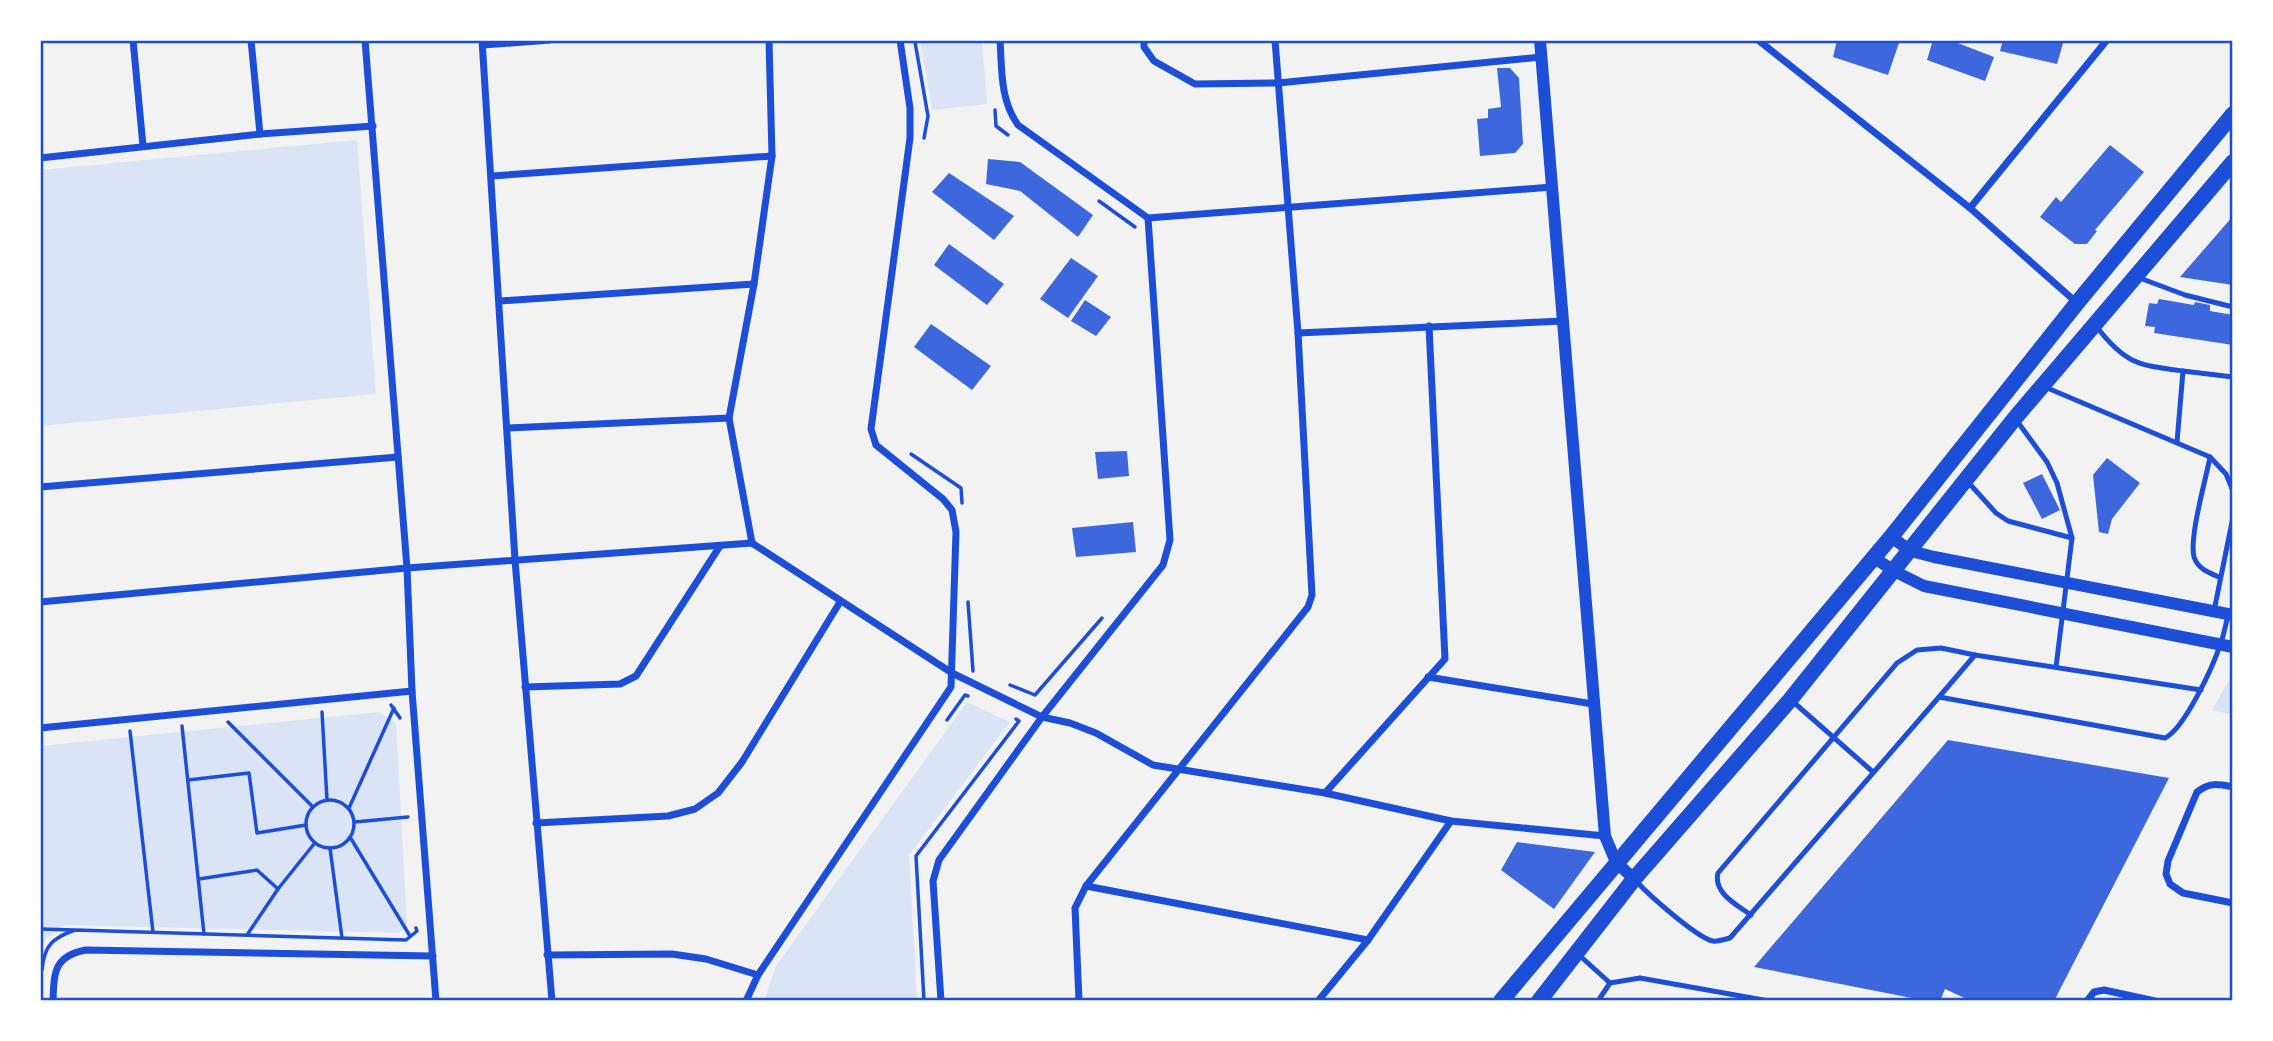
<svg xmlns="http://www.w3.org/2000/svg" width="2273" height="1041" font-family="'Crimson Pro',serif">
	<rect width="100%" height="100%" fill="#f2f2f2"/>
	<g fill="#dbe4f7">
		<polygon points="920,40 982,40 987,104 932,110"/>
		<polygon points="357,140 376,394 40,426 40,170"/>
		<polygon points="2233,673 2233,715 2212,710"/>
		<polygon points="967,702 1010,722 909,855 917,1001 764,1001 776,966"/>
		<polygon points="379,712 396,723 407,925 399,933 64,925 40,945 40,746"/>
	</g>
	<g fill="#3d67dc">
		<polygon points="1837,40 1900,40 1888,75 1833,57"/>
		<polygon points="1933,40 1950,40 1994,57 1985,81 1927,60"/>
		<polygon points="2003,40 2064,40 2057,64 2000,51"/>
		<polygon points="1497,68 1510,68 1519,78 1523,144 1515,153 1480,156 1477,119 1488,118 1488,109 1501,107"/>
		<polygon points="2110,145 2144,172 2095,230 2097,231 2087,244 2075,244 2040,217 2056,197 2061,202"/>
		<polygon points="988,159 1020,162 1093,215 1078,237 1020,191 986,184"/>
		<polygon points="949,173 1014,216 994,240 932,192"/>
		<polygon points="2233,216 2233,285 2180,277"/>
		<polygon points="949,244 1004,284 987,305 934,265"/>
		<polygon points="1071,258 1098,276 1068,318 1040,299"/>
		<polygon points="2159,299 2194,305 2195,302 2210,305 2210,311 2233,315 2233,345 2154,333 2155,327 2145,326 2149,303 2157,304"/>
		<polygon points="1085,300 1111,317 1096,336 1071,321"/>
		<polygon points="931,324 991,366 972,390 914,347"/>
		<polygon points="1127,451 1129,476 1098,479 1095,452"/>
		<polygon points="2107,458 2140,483 2112,519 2108,534 2099,532 2093,475"/>
		<polygon points="2042,474 2060,510 2042,519 2023,483"/>
		<polygon points="1133,522 1136,552 1076,557 1072,528"/>
		<polygon points="1948,740 2169,778 2054,1001 1971,1001 1945,989 1940,1001 1927,1001 1754,967"/>
		<polygon points="1517,842 1595,852 1554,909 1501,870"/>
	</g>
	<g fill="none" stroke-linecap="round" stroke-linejoin="round">
		<g stroke="#1d4ed8" stroke-width="3.5">
			<polyline points="915,42 928,116 924,138"/>
			<polyline points="995,110 996,126 1008,135"/>
			<polyline points="1099,201 1135,227"/>
			<polyline points="911,454 961,488 962,503"/>
			<polyline points="968,602 973,671"/>
			<polyline points="1010,685 1035,695 1102,618"/>
			<polyline points="391,705 400,718"/>
			<polyline points="322,712 327,800"/>
			<polyline points="947,720 965,695 968,696"/>
			<polyline points="228,722 313,807"/>
			<polyline points="182,726 204,934"/>
			<polyline points="130,731 153,932"/>
			<polyline points="188,780 249,773 257,833 306,825"/>
			<circle cx="330" cy="824" r="24"/>
			<polyline points="349,808 394,708"/>
			<polyline points="355,822 408,817"/>
			<polyline points="350,837 410,936"/>
			<polyline points="330,848 342,938"/>
			<polyline points="199,879 257,870 278,889"/>
			<polyline points="40,929 73,930"/>
			<polyline points="247,935 278,889 314,844"/>
			<path d="M42,970C44,946 52,938 75,930L406,940L417,931L416,928"/>
			<polyline points="924,1001 916,856 1019,721 1016,719"/>
		</g>
		<g stroke="#1d4ed8" stroke-width="5">
			<polyline points="2137,277 2185,295 2233,307"/>
			<path d="M2096,326C2125,364 2138,365 2183,371L2177,442"/>
			<polyline points="2183,371 2233,377"/>
			<polyline points="2045,387 2210,457 2226,474 2233,491"/>
			<polyline points="2017,421 2047,462 2057,483 2072,538 2056,667"/>
			<path d="M2210,457C2206,479 2189,537 2194,557C2198,569 2209,573 2219,577"/>
			<polyline points="1968,482 1996,513 2008,521 2072,538"/>
			<polyline points="2214,611 2233,517"/>
			<polyline points="1939,697 1975,655"/>
			<polyline points="1791,700 1873,772"/>
			<path d="M1637,882C1649,895 1697,938 1713,941C1718,942 1725,939 1730,938L1939,697L2165,738C2184,729 2213,667 2220,645C2224,635 2226,624 2228,614"/>
			<path d="M1751,915C1737,905 1713,893 1718,873L1897,663L1917,650L1941,648L1975,655L2201,690"/>
			<polyline points="1579,955 1610,983"/>
			<polyline points="1598,1001 1610,983 1640,978 1769,1001"/>
		</g>
		<g stroke="#1d4ed8" stroke-width="7">
			<polyline points="133,40 143,146"/>
			<polyline points="251,40 260,134"/>
			<polyline points="365,40 407,568 412,691 436,1001"/>
			<polyline points="482,40 515,560 552,1001"/>
			<polyline points="1144,40 1144,47 1154,61 1195,84 1278,83 1541,57"/>
			<polyline points="1758,40 1970,208 2076,302"/>
			<polyline points="483,45 550,40"/>
			<polyline points="40,158 260,134 373,126"/>
			<polyline points="492,176 772,156"/>
			<polyline points="1970,208 2107,40"/>
			<polyline points="1148,218 1552,187"/>
			<polyline points="500,301 754,284"/>
			<polyline points="1298,333 1564,321"/>
			<polyline points="507,428 729,418"/>
			<polyline points="40,487 398,457"/>
			<polyline points="752,543 729,418 754,284 772,156 769,40"/>
			<polyline points="40,602 407,568 752,543 952,673 1042,717 1070,723 1096,733 1153,765 1325,793 1451,821 1605,836"/>
			<polyline points="1428,677 1593,704"/>
			<polyline points="525,687 620,684 636,676 720,546"/>
			<polyline points="40,728 412,691"/>
			<path d="M2233,787C2218,784 2209,782 2197,792L2168,861L2166,874L2170,884L2183,893L2233,903"/>
			<polyline points="1325,793 1445,659 1429,326"/>
			<polyline points="536,823 668,816 695,809 718,793 742,762 840,602"/>
			<polyline points="1086,886 1368,940"/>
			<polyline points="547,955 672,954 706,959 758,975"/>
			<path d="M53,1001C54,972 54,956 86,950L433,956"/>
			<polyline points="746,1001 758,975 951,687 956,532 952,510 943,499 876,445 871,429 910,138 910,108 900,40"/>
			<path d="M941,1001L933,881L939,860L1042,717L1163,565L1170,540L1148,218L1018,125C1000,100 1002,70 1000,40"/>
			<polyline points="1079,1001 1075,908 1086,886 1308,607 1312,595 1298,333 1275,40"/>
			<polyline points="1318,1001 1368,940 1451,821"/>
			<polyline points="2087,1001 2094,992 2104,990 2155,1001"/>
		</g>
		<g stroke="#1d4ed8" stroke-width="12">
			<polyline points="1540,40 1605,836 1616,862 1634,879"/>
			<polyline points="1891,537 1911,551 1934,557 2233,615"/>
			<polyline points="1873,557 1894,571 1924,586 2233,647"/>
		</g>
		<g stroke="#1d4ed8" stroke-width="16">
			<polyline points="1501,1001 1891,537 2077,303 2233,114"/>
			<polyline points="1539,1001 1634,879 1790,700 2015,418 2233,162"/>
		</g>
	</g>
	<rect width="2273" height="1041" fill="none" stroke="#ffffff" stroke-width="84"/>
	<rect x="42" y="42" width="2189" height="957" fill="none" stroke="#1d4ed8" stroke-width="2.5"/>
</svg>
